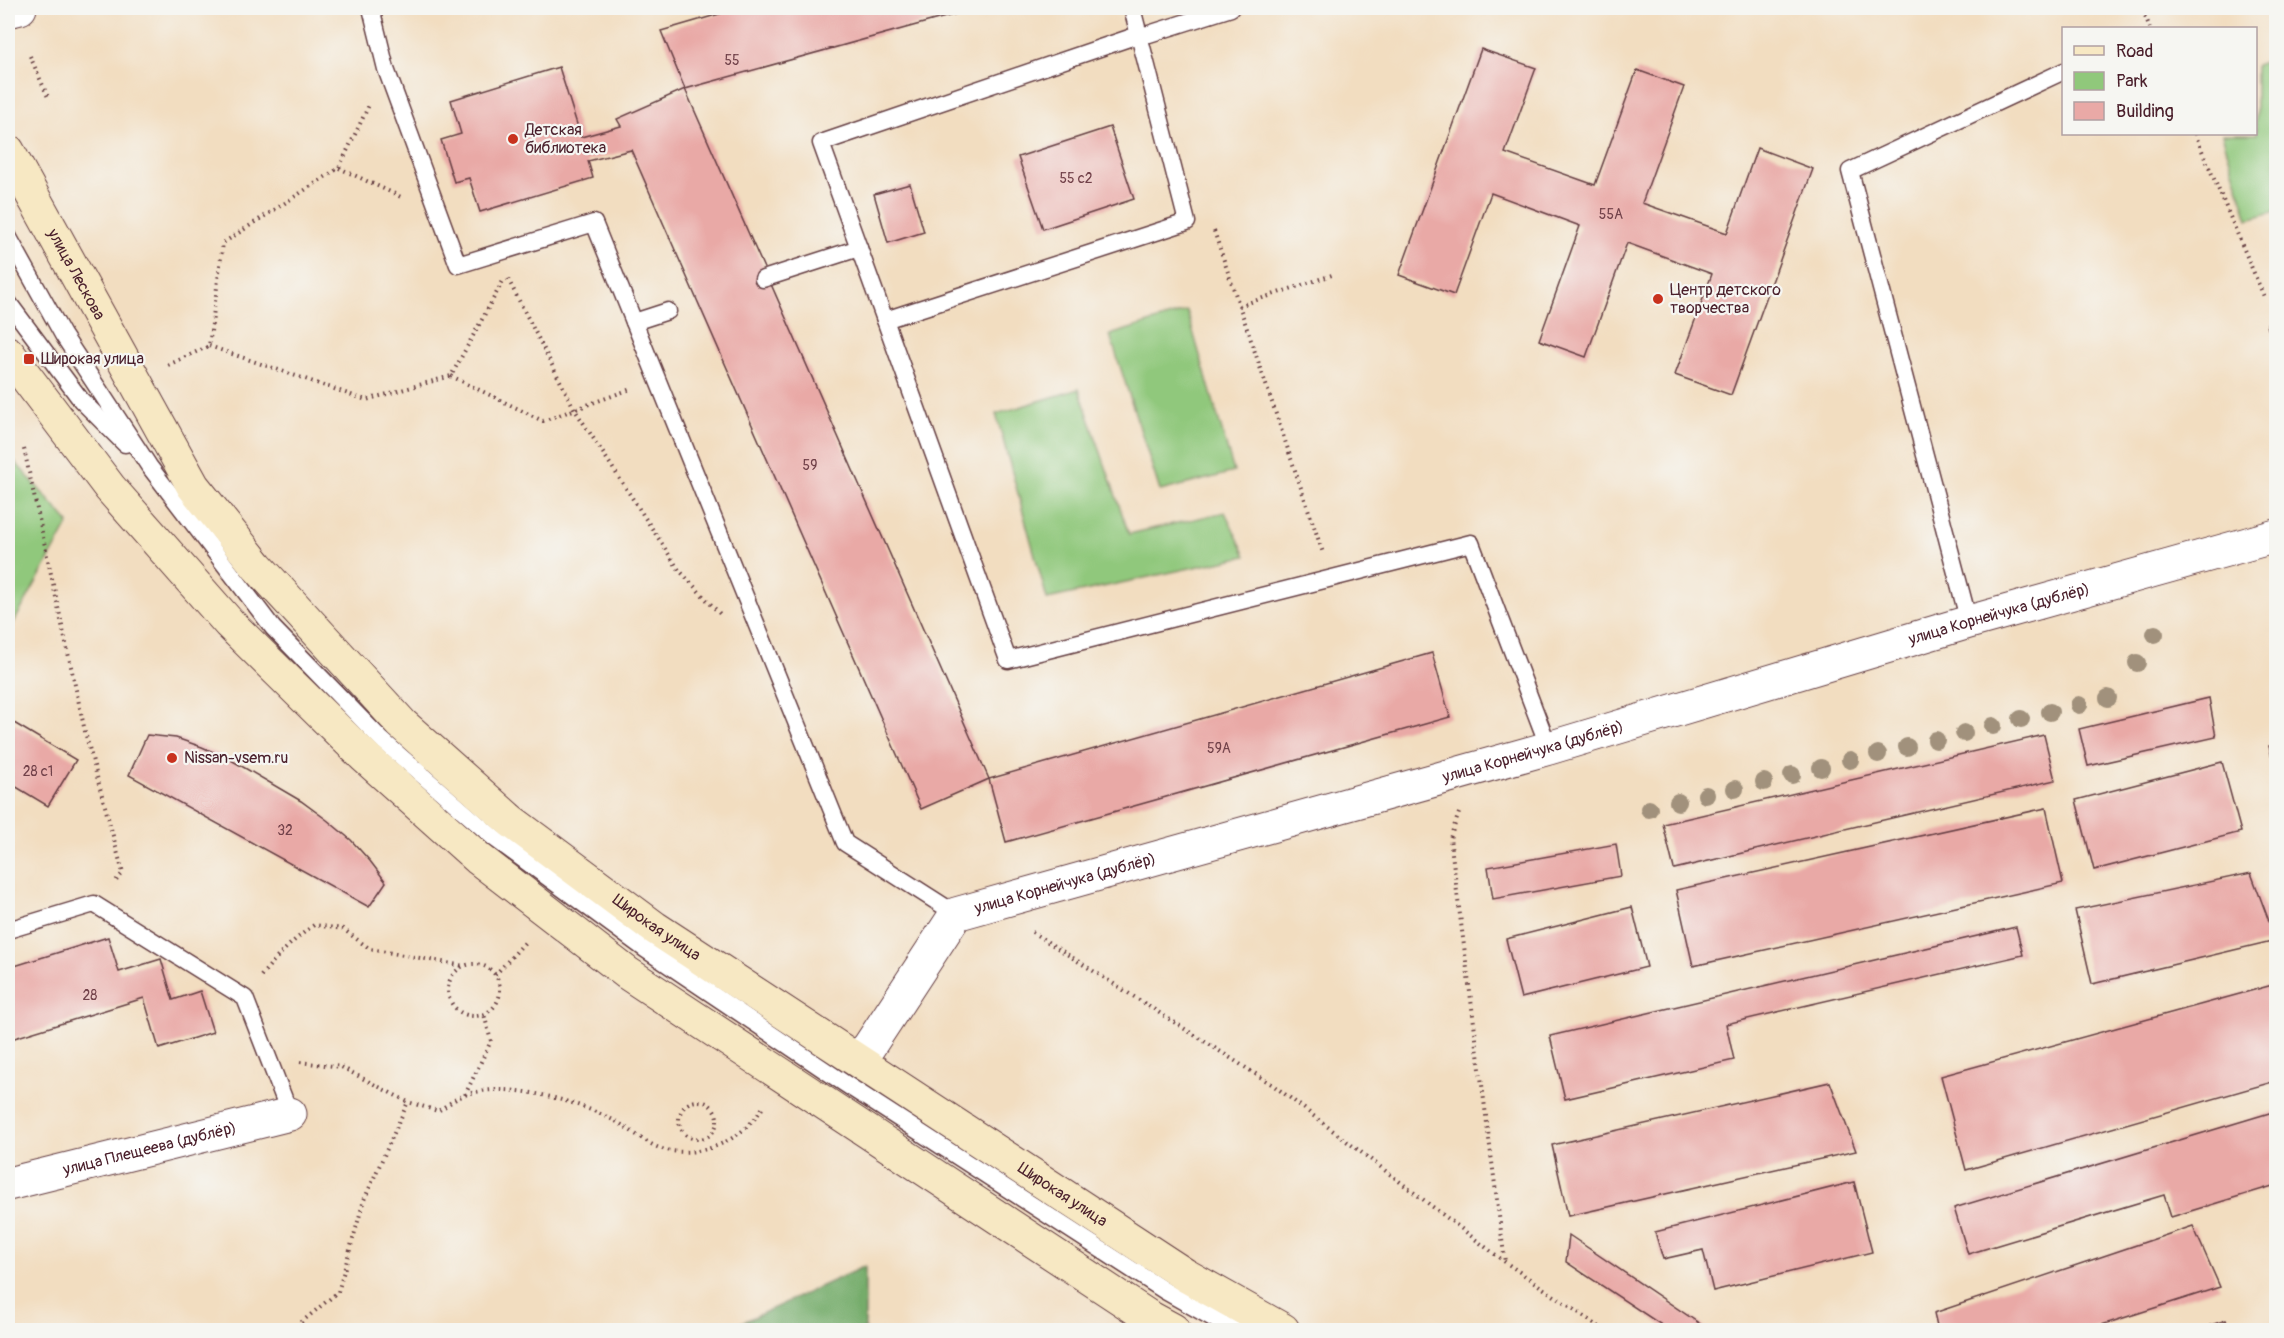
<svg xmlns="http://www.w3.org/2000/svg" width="2284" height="1338" font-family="Pangolin,sans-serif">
	<rect width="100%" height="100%" fill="#f6f6f2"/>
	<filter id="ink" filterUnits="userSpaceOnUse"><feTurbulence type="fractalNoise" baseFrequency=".0167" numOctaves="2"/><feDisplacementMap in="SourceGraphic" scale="12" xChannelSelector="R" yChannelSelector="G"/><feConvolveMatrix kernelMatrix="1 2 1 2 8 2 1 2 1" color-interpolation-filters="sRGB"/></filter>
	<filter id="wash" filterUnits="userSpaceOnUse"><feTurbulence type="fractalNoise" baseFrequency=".008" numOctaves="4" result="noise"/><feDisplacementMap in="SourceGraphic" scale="24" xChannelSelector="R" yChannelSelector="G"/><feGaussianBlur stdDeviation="1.35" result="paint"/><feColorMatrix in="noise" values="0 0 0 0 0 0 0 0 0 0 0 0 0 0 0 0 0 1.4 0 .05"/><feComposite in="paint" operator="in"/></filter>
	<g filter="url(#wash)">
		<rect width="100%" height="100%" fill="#f2ddc0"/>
		<g fill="#90c87b" stroke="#6d7453" stroke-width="1.5">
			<polygon points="2276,58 2276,211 2248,219 2222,134 2256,134 2256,65"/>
			<polygon points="1187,311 1234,472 1160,491 1110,335"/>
			<polygon points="1079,389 1129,534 1225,512 1246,556 1047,599 996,414"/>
			<polygon points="8,454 69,523 8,633"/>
		</g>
		<polygon fill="#74ac6b" stroke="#5f664b" stroke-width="1.5" points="865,1266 865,1330 726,1330"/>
		<g id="blocks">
			<g fill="#e9a9a6">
				<polygon points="740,8 978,8 685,89 661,31"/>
				<polygon points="1481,49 1536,68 1505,153 1595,185 1637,70 1684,87 1642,203 1727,233 1757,148 1813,169 1731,395 1675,375 1712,274 1627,243 1586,357 1539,340 1580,226 1491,193 1454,295 1399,275"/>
				<polygon points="559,67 581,137 621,126 617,119 685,89 989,779 921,809 631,150 588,161 593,178 480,212 469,178 454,182 441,140 461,134 451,100"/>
				<polygon points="1110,127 1134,199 1043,229 1018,157"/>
				<polygon points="910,184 924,232 888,243 874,194"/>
				<polygon points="1432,653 1450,717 1006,842 989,779"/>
				<polygon points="2209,698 2216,737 2088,766 2079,729"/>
				<polygon points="9,720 76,760 48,806 8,782 8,723"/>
				<polygon points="147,735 176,738 202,747 231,760 301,801 327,820 351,840 370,861 386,882 369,907 129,775"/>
				<polygon points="2044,735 2055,780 1674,869 1663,824"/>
				<polygon points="2276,744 2276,772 2269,746"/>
				<polygon points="2222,762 2241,832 2094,870 2076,800"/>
				<polygon points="2046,808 2063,883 1693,966 1676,890"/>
				<polygon points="1616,844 1621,876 1493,899 1488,867"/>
				<polygon points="2251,873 2276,940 2092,984 2075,910"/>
				<polygon points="1632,907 1647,967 1521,998 1506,939"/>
				<polygon points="2016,927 2023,955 1726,1024 1734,1060 1565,1099 1550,1036"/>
				<polygon points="108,937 119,972 161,959 173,1000 200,991 213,1032 159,1049 144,998 8,1040 8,968"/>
				<polygon points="2276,984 2276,1081 1966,1170 1941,1076"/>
				<polygon points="1830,1082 1856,1151 1568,1216 1552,1145"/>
				<polygon points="2276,1111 2276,1185 2171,1217 2164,1195 1968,1254 1954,1208"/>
				<polygon points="1854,1182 1872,1252 1713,1291 1703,1250 1663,1259 1655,1232"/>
				<polygon points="2193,1226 2220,1287 2086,1330 1938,1330 1934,1313"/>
				<polygon points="1569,1235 1709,1330 1669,1330 1566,1262"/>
				<polygon points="2226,1320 2230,1330 2196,1330"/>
			</g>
		</g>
	</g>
	<g filter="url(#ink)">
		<use href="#blocks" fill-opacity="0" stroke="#633c41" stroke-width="1.5"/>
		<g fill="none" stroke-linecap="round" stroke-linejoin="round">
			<defs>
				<g id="service">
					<polyline points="371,8 386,69 458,265 594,223 845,843 956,914"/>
					<polyline points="1231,8 1149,34 1138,35 821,143 1008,660 1471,543 1549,748"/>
					<polyline points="8,236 63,335 149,466 273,628 382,740 494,838 645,949 844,1083 1165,1291 1234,1330"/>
					<polyline points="763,279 859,248"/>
					<polyline points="8,302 81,400 125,444"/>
					<polyline points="885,320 1187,222 1132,8"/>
					<polyline points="634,322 668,311"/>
					<polyline points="2276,324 2276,325"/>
					<polyline points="1969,622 1850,171 2064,71"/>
					<polyline points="8,930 94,904 245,998 290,1114"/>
				</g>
				<g id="minor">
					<path id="s1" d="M856,1059L868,1048L956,914L1549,748L1969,622L2276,536"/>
					<path id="s2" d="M8,1184L290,1114"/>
				</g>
				<polyline id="tertiary" points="8,11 20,8"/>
				<g id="secondary">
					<path id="s3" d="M8,151L193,486L257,566L402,724L511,821L655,928L1185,1275L1283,1330"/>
					<polyline points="8,353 110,488 229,623 365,757 479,859 627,973 1149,1317 1173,1330"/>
				</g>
			</defs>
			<use href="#service" stroke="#633c41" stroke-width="19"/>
			<use href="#minor" stroke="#633c41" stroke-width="35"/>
			<use href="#tertiary" stroke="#633c41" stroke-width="35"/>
			<use href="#secondary" stroke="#633c41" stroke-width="35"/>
			<g stroke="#633c41" stroke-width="4" stroke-dasharray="1.5 4.5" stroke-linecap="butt">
				<polyline points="2136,8 2146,18 2150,28"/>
				<polyline points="30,56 48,97"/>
				<polyline points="2195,134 2265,299"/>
				<polyline points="339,168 401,197"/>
				<polyline points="1214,231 1323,553"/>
				<polyline points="508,279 575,410 679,570 720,614"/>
				<polyline points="1239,306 1335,274"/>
				<polyline points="209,346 366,400 451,376 503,281"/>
				<polyline points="168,365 209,346 223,243 339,168 369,105"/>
				<polyline points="451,376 543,421 631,389"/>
				<polyline points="24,449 86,736 123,873 114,883"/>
				<polyline points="1459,813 1450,838 1505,1262"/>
				<polyline points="1032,932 1273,1085 1505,1262 1604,1330"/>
				<circle cx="474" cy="990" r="26"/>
				<polyline points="495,975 527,940"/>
				<path d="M261,976C277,956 293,940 314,925L343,929L370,949L464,966"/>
				<path d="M300,1062L341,1067L408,1102L438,1111C446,1106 456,1098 465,1095C507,1080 577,1101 615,1121C629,1128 650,1147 666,1150C704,1158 743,1140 763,1107"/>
				<polyline points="465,1095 491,1041 484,1014"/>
				<circle cx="698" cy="1120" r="19"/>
				<polyline points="292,1330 338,1292 364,1200 408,1102"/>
			</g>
			<use href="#service" stroke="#fff" stroke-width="16"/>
			<use href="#minor" stroke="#fff" stroke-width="33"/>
			<use href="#tertiary" stroke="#fff" stroke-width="33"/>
			<use href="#secondary" stroke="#f7e8c3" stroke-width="33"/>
		</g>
		<g fill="#a1917b">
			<circle cx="2155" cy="634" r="9"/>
			<circle cx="2137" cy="663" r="9"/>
			<circle cx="2108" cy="698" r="9"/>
			<circle cx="2079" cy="705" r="9"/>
			<circle cx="2050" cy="712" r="9"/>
			<circle cx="2021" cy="719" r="9"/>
			<circle cx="1993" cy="726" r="9"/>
			<circle cx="1964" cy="733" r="9"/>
			<circle cx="1936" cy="740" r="9"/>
			<circle cx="1907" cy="747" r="9"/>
			<circle cx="1878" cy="754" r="9"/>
			<circle cx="1850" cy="760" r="9"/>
			<circle cx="1821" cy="768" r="9"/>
			<circle cx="1792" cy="775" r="9"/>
			<circle cx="1764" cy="782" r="9"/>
			<circle cx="1735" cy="789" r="9"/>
			<circle cx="1706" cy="795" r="9"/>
			<circle cx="1678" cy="802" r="9"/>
			<circle cx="1649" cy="809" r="9"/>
		</g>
	</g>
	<g fill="#c8321e" stroke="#f6f6f2" stroke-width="2">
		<circle cx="513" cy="139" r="6"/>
		<circle cx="1658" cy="299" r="6"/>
		<rect x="23" y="353" width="12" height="12" rx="3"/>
		<circle cx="172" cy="758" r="6"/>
	</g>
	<g text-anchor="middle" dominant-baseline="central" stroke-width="4.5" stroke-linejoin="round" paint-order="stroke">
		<g font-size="14" fill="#72424a">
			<text x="732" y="60">55</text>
			<text x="1076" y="178">55 с2</text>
			<text x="1611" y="214">55А</text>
			<text x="810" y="465">59</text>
			<text x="1219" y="748">59А</text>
			<text x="38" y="771">28 с1</text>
			<text x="285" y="830">32</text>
			<text x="90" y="995">28</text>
		</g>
		<g font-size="16" fill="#4a1f2b" stroke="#f6f6f2" text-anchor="start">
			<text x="525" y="130">Детская<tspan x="525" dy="18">библиотека</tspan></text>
			<text x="1670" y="290">Центр детского<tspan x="1670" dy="18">творчества</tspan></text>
			<text x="41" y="359">Широкая улица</text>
			<text x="184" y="758">Nissan-vsem.ru</text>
		</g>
		<g font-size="16" fill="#4a1f2b" stroke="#f6f6f2">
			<text stroke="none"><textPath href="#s3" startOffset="141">улица Лескова</textPath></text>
			<text stroke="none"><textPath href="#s1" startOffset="1262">улица Корнейчука (дублёр)</textPath></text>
			<text stroke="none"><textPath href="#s1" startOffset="776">улица Корнейчука (дублёр)</textPath></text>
			<text stroke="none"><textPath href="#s1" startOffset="290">улица Корнейчука (дублёр)</textPath></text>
			<text stroke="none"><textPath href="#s3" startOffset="1026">Широкая улица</textPath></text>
			<text stroke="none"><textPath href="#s2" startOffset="146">улица Плещеева (дублёр)</textPath></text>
			<text stroke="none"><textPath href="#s3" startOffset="1512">Широкая улица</textPath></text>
		</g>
	</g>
	<rect width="2284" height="1338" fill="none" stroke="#f6f6f2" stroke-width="30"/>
	<rect x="2062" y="27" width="195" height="108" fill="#f6f6f2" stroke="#b1a0a2" stroke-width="1.5"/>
	<rect x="2074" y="46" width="30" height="9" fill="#f7e8c3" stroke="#b1a0a2" stroke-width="1.5"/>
	<text x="2116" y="57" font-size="18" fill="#4a1f2b">Road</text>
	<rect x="2074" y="72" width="30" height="18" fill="#90c87b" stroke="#b1a0a2" stroke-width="1.5"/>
	<text x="2116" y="87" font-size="18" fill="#4a1f2b">Park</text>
	<rect x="2074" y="102" width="30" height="18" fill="#e9a9a6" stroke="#b1a0a2" stroke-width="1.5"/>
	<text x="2116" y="117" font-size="18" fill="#4a1f2b">Building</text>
</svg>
